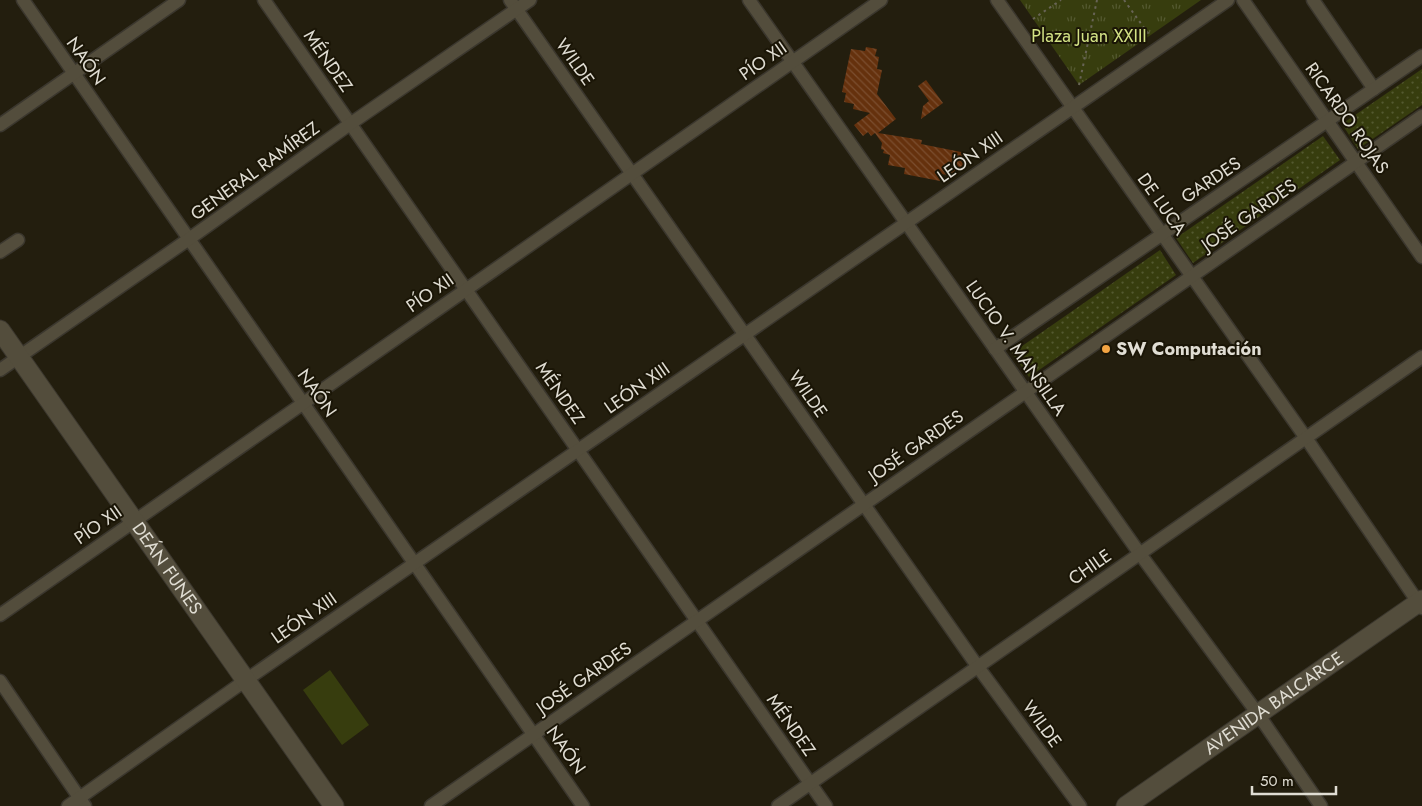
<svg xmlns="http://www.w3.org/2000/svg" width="1422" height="806" font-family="Jost,sans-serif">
	<defs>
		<pattern id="grass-dots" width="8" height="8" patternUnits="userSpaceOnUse" patternTransform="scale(1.25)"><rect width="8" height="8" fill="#373d0e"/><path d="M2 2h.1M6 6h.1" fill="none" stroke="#545930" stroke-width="1.8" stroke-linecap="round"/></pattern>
		<pattern id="park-tufts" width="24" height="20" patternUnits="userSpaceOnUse" patternTransform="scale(1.25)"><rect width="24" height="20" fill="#373d0e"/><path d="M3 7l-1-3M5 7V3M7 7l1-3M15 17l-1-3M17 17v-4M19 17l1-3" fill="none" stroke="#545930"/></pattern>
		<pattern id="building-back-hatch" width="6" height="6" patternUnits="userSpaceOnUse" patternTransform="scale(1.25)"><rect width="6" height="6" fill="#65310d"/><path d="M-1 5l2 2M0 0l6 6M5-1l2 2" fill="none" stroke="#7b4e2f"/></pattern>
	</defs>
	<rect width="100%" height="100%" fill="#231e0e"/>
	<g fill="url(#grass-dots)">
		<polygon points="1422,69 1422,105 1358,149 1342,124"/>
		<polygon points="1323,136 1340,160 1193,263 1176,238"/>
		<polygon points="1160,250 1176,275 1029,377 1012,353"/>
	</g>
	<polygon fill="url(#park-tufts)" points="1020,0 1201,0 1079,85"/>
	<polygon fill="#373d0e" points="330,670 369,725 342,745 303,690"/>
	<g fill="url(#building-back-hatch)">
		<polygon points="866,47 877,49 875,56 879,57 877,69 882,70 877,94 896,119 878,133 922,140 921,144 966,153 963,168 948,175 941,174 940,181 904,174 905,168 888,165 890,155 883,153 884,150 881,149 882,143 875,133 871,136 868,132 863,136 854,125 870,113 853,109 854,104 844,102 846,93 842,92 851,49 865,51"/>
		<polygon points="926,80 943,103 921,119 923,106 929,101 918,86"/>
	</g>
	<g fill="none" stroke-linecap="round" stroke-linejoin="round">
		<defs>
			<g id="street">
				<polyline points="23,0 583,806"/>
				<polyline points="264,0 826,806"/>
				<polyline points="510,0 978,667 1080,806"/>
				<polyline points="749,0 1140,554 1258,714 1321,806"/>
				<polyline points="997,0 1306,438 1422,608"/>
				<polyline points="1243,0 1422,257"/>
				<polyline points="1313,0 1374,89"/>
				<polyline points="0,125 179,0"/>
				<polyline points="0,252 18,240"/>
				<polyline points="995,349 1422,56"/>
				<polyline points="0,370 189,239 350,124 530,0"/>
				<polyline points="0,615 881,0"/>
				<polyline points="0,681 85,806"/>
				<polyline points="68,806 246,680 1228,0"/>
				<polyline points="431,806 1422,116"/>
				<polyline points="778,806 1422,357"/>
			</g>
			<g id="secondary">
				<path id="s1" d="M0,330L334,806"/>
				<path id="s2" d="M1126,806L1422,600"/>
			</g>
		</defs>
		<use href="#street" stroke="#3b372e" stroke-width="15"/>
		<use href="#secondary" stroke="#3b372e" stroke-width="21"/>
		<g stroke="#686456" stroke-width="2" stroke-dasharray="2.5 4" stroke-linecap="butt">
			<polyline points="1124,0 1150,36"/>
			<polyline points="1033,19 1061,0"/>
			<polyline points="1079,85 1097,0"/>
		</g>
		<use href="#street" stroke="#534d3c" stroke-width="12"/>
		<use href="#secondary" stroke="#534d3c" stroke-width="19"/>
	</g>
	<circle fill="#f3a443" stroke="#1a1506" stroke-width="2" cx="1106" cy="349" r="5"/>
	<g text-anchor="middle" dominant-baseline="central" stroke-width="4" stroke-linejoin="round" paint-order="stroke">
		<g font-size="18" fill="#d3e285" stroke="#1a1506">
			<text x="1089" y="36">Plaza Juan XXIII</text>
		</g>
		<g font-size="18" fill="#e0ddd3" stroke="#1a1506">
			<text transform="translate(86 61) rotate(55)">NAÓN</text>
			<text transform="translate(328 61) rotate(55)">MÉNDEZ</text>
			<text transform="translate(763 61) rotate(-35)">PÍO XII</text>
			<text transform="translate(575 62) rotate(55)">WILDE</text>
			<text transform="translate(1347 118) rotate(55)">RICARDO ROJAS</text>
			<text transform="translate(970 157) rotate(-35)">LEÓN XIII</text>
			<text transform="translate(255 171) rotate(-36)">GENERAL RAMÍREZ</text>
			<text transform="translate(1211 180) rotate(-34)">GARDES</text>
			<text transform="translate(1162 204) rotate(55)">DE LUCA</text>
			<text transform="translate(1249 215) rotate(-35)">JOSÉ GARDES</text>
			<text transform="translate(430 293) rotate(-35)">PÍO XII</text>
			<text transform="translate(1016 348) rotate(55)">LUCIO V. MANSILLA</text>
			<text transform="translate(637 388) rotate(-35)">LEÓN XIII</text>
			<text transform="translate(317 393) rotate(55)">NAÓN</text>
			<text transform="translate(560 393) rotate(55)">MÉNDEZ</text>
			<text transform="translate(808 394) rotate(55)">WILDE</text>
			<text transform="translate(916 446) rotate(-35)">JOSÉ GARDES</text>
			<text transform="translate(98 525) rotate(-35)">PÍO XII</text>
			<text transform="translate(1090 567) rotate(-35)">CHILE</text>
			<text stroke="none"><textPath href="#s1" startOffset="291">DEÁN FUNES</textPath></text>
			<text transform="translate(304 618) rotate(-35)">LEÓN XIII</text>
			<text transform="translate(584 678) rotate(-35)">JOSÉ GARDES</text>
			<text stroke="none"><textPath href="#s2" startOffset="180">AVENIDA BALCARCE</textPath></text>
			<text transform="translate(1042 724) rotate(54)">WILDE</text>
			<text transform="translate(791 725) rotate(55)">MÉNDEZ</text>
			<text transform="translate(566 750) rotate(55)">NAÓN</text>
		</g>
		<g font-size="18" font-weight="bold" fill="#e0ddd3" stroke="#1a1506" text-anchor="start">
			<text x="1116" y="349">SW Computación</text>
		</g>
	</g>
	<path d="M1252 786v8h84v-8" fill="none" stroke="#e0ddd3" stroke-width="2.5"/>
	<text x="1260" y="786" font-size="15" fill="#e0ddd3" stroke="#1a1506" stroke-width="4" paint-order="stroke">50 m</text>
</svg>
